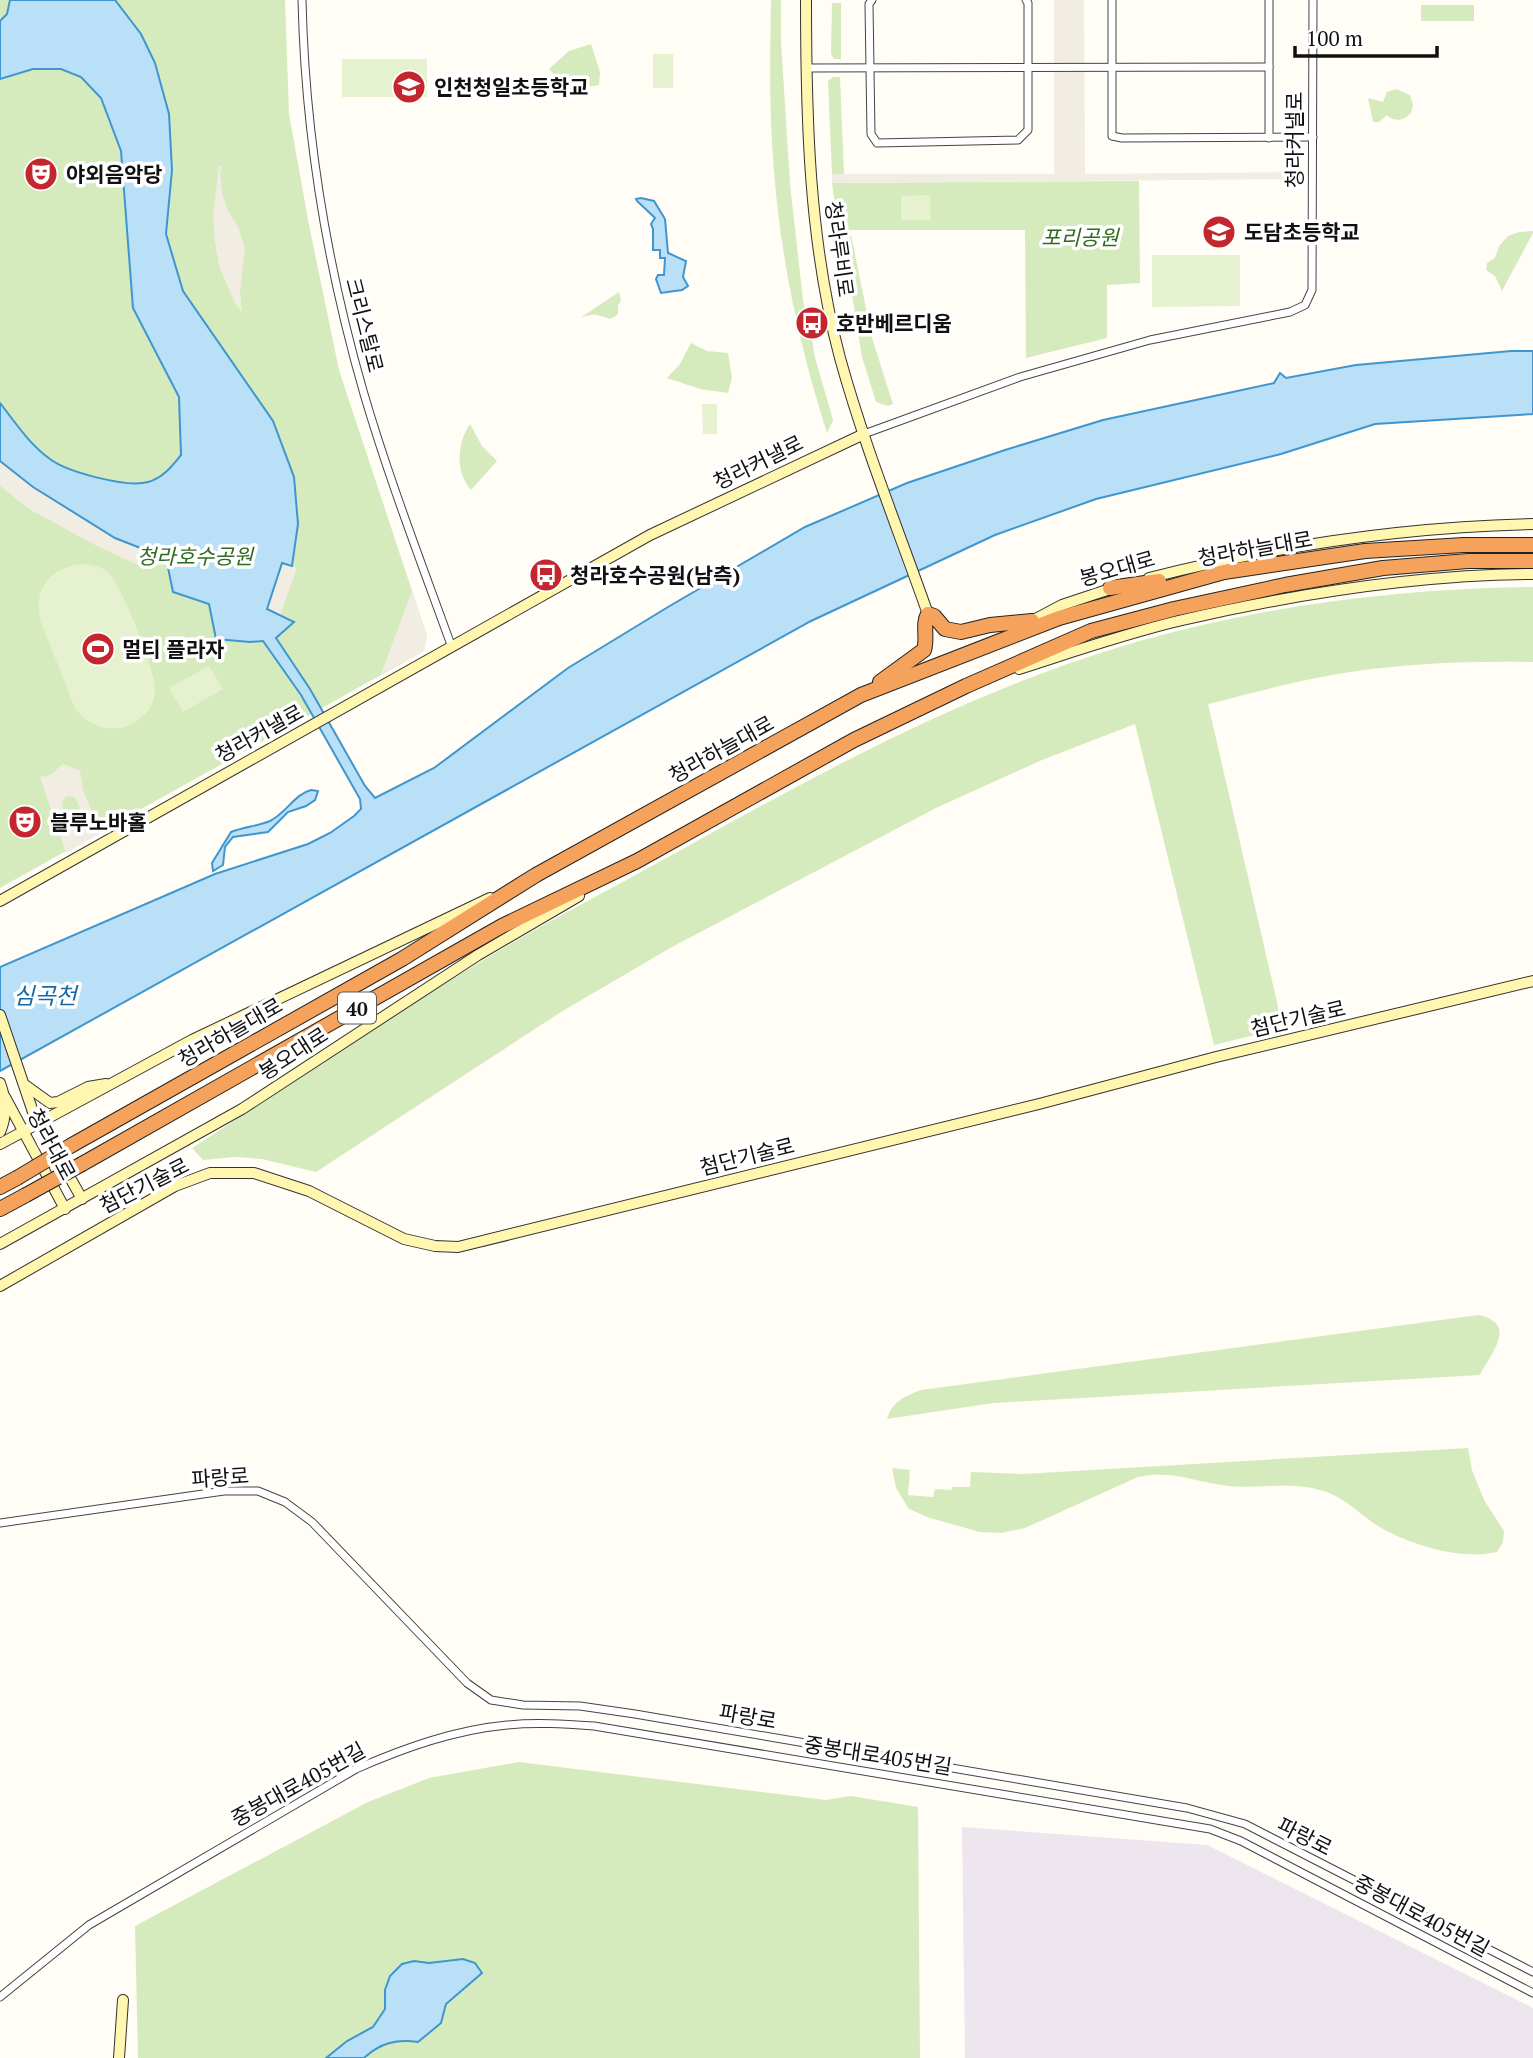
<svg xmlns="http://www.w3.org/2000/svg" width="1533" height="2058" font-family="'PT Serif','Noto Sans KR',serif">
	<rect width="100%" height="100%" fill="#fffdf5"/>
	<polygon fill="#eee6ef" points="962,1827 1207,1845 1533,2008 1533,2058 965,2058"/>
	<g fill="#d5ebbd">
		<polygon points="0,0 285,0 289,114 309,225 339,370 427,636 424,651 0,888"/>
		<path d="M771,0H781V42L790,184L803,300L813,344L814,354L833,420L827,433C800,348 781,261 774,171C769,115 770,57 771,0Z"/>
		<polygon points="832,3 841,3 841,59 834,59 831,54"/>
		<rect x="1421" y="5" width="53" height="16"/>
		<path d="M591,44L600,72L599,85C573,90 567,90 549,69L569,51Z"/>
		<polygon points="833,77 840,77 844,174 832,174 828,81"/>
		<path d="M1396,89L1410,95L1413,105L1411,113C1404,120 1395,123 1387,115L1379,122H1373L1368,98L1383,102L1387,92Z"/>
		<polygon points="1139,181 1140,283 1107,285 1107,338 1026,358 1025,230 850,230 872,338 893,404 888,406 876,402 862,357 850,283 843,264 832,183"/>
		<polygon points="1533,231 1533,233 1502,291 1495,276 1486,270 1487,263 1495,258 1499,246 1508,236 1519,232"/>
		<path d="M619,292L621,301L618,305V314C609,322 607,317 597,315C592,314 585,316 580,318Z"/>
		<polygon points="691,343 707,351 728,353 732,378 728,393 700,389 667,378 680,364"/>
		<path d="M470,424L482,446L497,461L471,490C455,472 457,443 470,424Z"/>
		<path d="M1533,587V662C1470,661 1407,663 1344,673C1299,680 1252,693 1208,704L1283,1028L1214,1045L1135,724L1042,760L936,808L672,947L561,1012L316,1172L262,1159L236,1157L203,1160L192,1148C290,1085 386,1018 485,959C555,917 628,880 699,840C836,764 973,691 1123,646C1257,606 1394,589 1533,587Z"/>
		<path d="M1478,1315C1519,1323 1491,1353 1480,1375L993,1403L887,1419C893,1401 903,1397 921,1390Z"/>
		<path d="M1468,1448L1472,1470L1484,1500L1504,1531L1503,1542L1497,1552C1461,1560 1415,1546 1383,1529C1365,1519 1349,1501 1329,1493C1297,1480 1262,1489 1228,1486C1193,1482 1175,1470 1138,1477L1025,1528L1001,1533L980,1532L930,1518L909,1509L896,1488L892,1468L910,1470L908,1495L933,1497L935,1489L952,1490V1487H970L971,1472L1023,1474Z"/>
		<polygon points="519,1762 826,1800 851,1796 918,1807 920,2058 138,2058 135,1926 368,1802 429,1778"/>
	</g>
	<g fill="#e6f2cf">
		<rect x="653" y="54" width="20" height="34"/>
		<rect x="342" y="59" width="85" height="38"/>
		<polygon points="930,195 931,220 901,220 901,196"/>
		<polygon points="1152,255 1240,255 1240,306 1152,307"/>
		<polygon points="702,404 717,404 717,434 703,434"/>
		<path d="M81,564C90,565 99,566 107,571C121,583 156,671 155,690C155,705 145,717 132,724C114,733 92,728 79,713C73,707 71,696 67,688C59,667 50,645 41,623C33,590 47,569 81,564Z"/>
		<polygon points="209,666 223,689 183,712 169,688"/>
	</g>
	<g fill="#f1ede2" fill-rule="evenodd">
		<polygon points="1054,0 1084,0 1085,174 1298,172 1298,179 832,183 832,174 1054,174"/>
		<polygon points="219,166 223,166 220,171 222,194 228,211 239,229 245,249 240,291 242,312 235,303 219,266 215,242 213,216"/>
		<polygon points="0,461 33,487 68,510 115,538 150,552 147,569 99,547 29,509 0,486"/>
		<polygon points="283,563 297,568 280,616 267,610"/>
		<polygon points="412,591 427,636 424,651 381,674"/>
		<path d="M63,764L80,771L83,790L101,833L66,853L40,777L50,775ZM69,796L75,798L80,808V818L77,824H71L63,812L62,804L64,798Z"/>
	</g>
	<g fill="#b9e0f7" stroke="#3f96cf" stroke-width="2">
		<path d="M10,0H115L141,34L155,63L169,114L172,170L166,234L183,291L273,421L294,477L298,524L292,566L282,563L267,609L294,622L276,638L310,689L365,786L375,798L434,768L568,668L668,607L805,527L907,483L1005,450L1103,420L1274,383L1280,373L1286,378L1356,365L1511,351H1533V414L1375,424L1281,454L1096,499L995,535L811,621L0,1071V967L215,874L308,844L330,833L354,816L361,809L360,799L301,695L263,641L250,642L216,639L209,604L173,592L166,558L115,538L33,487L0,461V403C15,422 29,444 50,459C67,472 127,488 148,482C163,478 172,466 181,455L179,397L133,308L121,151L101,98L81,77L61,69H33L0,79V21L7,14Z"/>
		<polygon points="641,198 654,201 665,219 668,253 686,261 683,277 688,286 682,290 661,293 656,279 658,275 664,275 665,258 660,258 660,250 653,250 653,229 651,224 655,218 637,201 636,199"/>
		<path d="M311,790L318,791L315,800L306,806L288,812L268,832L233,837L225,847L223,865L213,871L212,863L231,832C243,827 258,826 270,821C286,813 295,794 311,790Z"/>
		<path d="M463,1959L475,1963L482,1973L446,2004L441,2023L418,2042C396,2039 380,2043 364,2058H326L347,2041L373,2027L385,2009V1990L390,1976L402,1964L414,1961L429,1963Z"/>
	</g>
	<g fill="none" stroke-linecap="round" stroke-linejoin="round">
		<defs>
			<g id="street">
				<path d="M302,0C305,133 327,266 364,394C389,479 421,562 451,645"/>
				<polyline points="872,0 869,4 871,134 877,143 1018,140 1028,130 1028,3 1026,0"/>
				<polyline points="1112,0 1112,136 1122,138 1313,137"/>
				<polyline points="1269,0 1269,138"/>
				<polyline points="806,68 1269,67"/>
				<polyline points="864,434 1020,377 1150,340 1290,312 1305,305 1312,290 1313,0"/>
				<polyline points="0,1523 224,1491 258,1491 285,1502 312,1522 467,1683 491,1700 523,1705 580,1706 635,1714 1187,1808 1245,1824 1533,1972"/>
				<path d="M0,1997L89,1925L356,1769C404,1748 454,1730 507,1725C536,1722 565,1724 594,1726L1210,1829L1241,1841L1533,1993"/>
			</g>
			<g id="secondary">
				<path d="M806,0C806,120 809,242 840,358C864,445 898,529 928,614"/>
				<path d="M1149,578C1274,546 1403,527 1533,524"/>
				<polyline points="1028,623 1062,605 1116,587"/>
				<path d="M1019,669C1072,652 1124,634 1178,621C1294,594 1414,575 1533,574"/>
				<polyline points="0,901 650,535 864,434"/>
				<polyline points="0,1015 33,1112 82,1199"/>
				<path d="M0,1083C6,1099 7,1116 0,1132"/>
				<polyline points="25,1085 50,1103 58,1102 88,1087 106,1084"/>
				<polyline points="5,1097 65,1209"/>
				<polyline points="0,1144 192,1040 490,898"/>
				<polyline points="0,1244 242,1109 478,955 579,896"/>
				<polyline points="0,1286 175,1186 210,1173 254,1173 309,1191 404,1239 435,1246 458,1247 1039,1104 1216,1057 1533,981"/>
				<polyline points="119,2058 123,2000"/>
			</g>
			<g id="highway">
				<polyline points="1110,588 1159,581"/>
				<path d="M880,682L924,650C928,638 922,624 928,614L934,616L945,629L961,632L990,625L1032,621"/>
				<polyline points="72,1145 402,959 536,875 861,695 1059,618 1224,572 1365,551 1464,545 1533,545"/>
				<polyline points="82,1164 502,926 637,861 854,740 966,686 1091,631 1174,609 1285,585 1383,568 1468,561 1533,561"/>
				<polyline points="0,1187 17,1178"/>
				<polyline points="0,1209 26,1195"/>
			</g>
		</defs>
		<use href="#street" stroke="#444" stroke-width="9"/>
		<use href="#secondary" stroke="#333" stroke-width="12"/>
		<use href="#highway" stroke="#222" stroke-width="16"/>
		<use href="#street" stroke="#fff" stroke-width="7"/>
		<use href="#secondary" stroke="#fff6b0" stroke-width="10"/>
		<use href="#highway" stroke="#f5a25d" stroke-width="14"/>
		<defs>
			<g id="highway-bridge">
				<polyline points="17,1178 72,1145"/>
				<polyline points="26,1195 82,1164"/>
			</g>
		</defs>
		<use href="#highway-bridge" stroke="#222" stroke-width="16" stroke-linecap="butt"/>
		<use href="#highway-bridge" stroke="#f5a25d" stroke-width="14"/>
	</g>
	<defs>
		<symbol id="school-disc" viewBox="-11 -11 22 22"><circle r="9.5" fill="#c4262e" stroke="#fff"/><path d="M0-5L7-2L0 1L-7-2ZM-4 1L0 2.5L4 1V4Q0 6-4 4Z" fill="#fff"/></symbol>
		<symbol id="theatre-disc" viewBox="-11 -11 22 22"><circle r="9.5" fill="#c4262e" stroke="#fff"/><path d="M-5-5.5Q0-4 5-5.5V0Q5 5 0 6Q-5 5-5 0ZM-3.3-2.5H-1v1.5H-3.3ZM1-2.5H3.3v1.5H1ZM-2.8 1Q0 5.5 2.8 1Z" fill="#fff"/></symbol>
		<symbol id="bus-disc" viewBox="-11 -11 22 22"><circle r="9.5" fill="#c4262e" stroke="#fff"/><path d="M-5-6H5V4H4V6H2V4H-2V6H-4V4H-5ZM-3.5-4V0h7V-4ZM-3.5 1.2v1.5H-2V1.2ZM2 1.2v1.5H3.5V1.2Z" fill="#fff"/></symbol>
		<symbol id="stadium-disc" viewBox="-11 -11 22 22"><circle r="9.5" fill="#c4262e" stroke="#fff"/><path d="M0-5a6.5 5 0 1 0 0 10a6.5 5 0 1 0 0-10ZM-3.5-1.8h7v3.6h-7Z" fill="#fff"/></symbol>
	</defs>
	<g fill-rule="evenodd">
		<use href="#school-disc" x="390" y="68" width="38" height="38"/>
		<use href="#theatre-disc" x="22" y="155" width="38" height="38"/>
		<use href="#school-disc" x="1200" y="213" width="38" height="38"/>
		<use href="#bus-disc" x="793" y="304" width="38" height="38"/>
		<use href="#bus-disc" x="527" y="556" width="38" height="38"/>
		<use href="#stadium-disc" x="79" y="630" width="38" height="38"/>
		<use href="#theatre-disc" x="6" y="803" width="38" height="38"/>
	</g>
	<g text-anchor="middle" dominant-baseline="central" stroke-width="7" stroke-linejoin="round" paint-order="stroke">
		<rect fill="#fff" stroke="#585858" stroke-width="2" x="338" y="992.5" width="38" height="31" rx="5"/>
		<g font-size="19" font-weight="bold" fill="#111">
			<text x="357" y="1008">40</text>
		</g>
		<g font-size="21" font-weight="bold" fill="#111" stroke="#fff" text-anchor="start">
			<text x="434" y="87">인천청일초등학교</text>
			<text x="66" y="174">야외음악당</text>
			<text x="1244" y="232">도담초등학교</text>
			<text x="836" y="323">호반베르디움</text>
			<text x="570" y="575">청라호수공원(남측)</text>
			<text x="122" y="649">멀티 플라자</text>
			<text x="50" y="822">블루노바홀</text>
		</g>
		<g font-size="21" fill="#111" stroke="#fff">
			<text transform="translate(1294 140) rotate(-90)">청라커낼로</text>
			<text transform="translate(840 249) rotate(82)">청라루비로</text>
			<text transform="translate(365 325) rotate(76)">크리스탈로</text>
			<text transform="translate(758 462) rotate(-26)">청라커낼로</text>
			<text transform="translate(1255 548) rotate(-10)">청라하늘대로</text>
			<text transform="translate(1117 568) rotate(-16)">봉오대로</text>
			<text transform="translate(259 733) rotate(-29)">청라커낼로</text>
			<text transform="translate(721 749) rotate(-29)">청라하늘대로</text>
			<text transform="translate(1298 1018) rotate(-13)">첨단기술로</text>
			<text transform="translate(230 1032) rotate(-30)">청라하늘대로</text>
			<text transform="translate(293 1053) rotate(-33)">봉오대로</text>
			<text transform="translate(52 1144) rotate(62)">청라대로</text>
			<text transform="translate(747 1156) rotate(-14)">첨단기술로</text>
			<text transform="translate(144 1185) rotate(-27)">첨단기술로</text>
			<text transform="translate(220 1477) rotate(-4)">파랑로</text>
			<text transform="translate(748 1716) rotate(10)">파랑로</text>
			<text transform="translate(878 1755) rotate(9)">중봉대로405번길</text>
			<text transform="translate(298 1784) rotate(-29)">중봉대로405번길</text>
			<text transform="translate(1305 1836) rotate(27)">파랑로</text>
			<text transform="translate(1422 1915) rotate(28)">중봉대로405번길</text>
		</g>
		<g font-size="21" font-style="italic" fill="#2f6b1f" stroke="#fff">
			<text x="1080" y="237">포리공원</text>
			<text x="195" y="556">청라호수공원</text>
		</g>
		<g font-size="23" font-style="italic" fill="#1768a6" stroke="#fff">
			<text x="45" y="995">심곡천</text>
		</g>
	</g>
	<path d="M1295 46v10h142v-10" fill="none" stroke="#111111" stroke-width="3.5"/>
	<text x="1306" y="46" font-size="21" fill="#111111" stroke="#ffffff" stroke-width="5" paint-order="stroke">100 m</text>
</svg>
